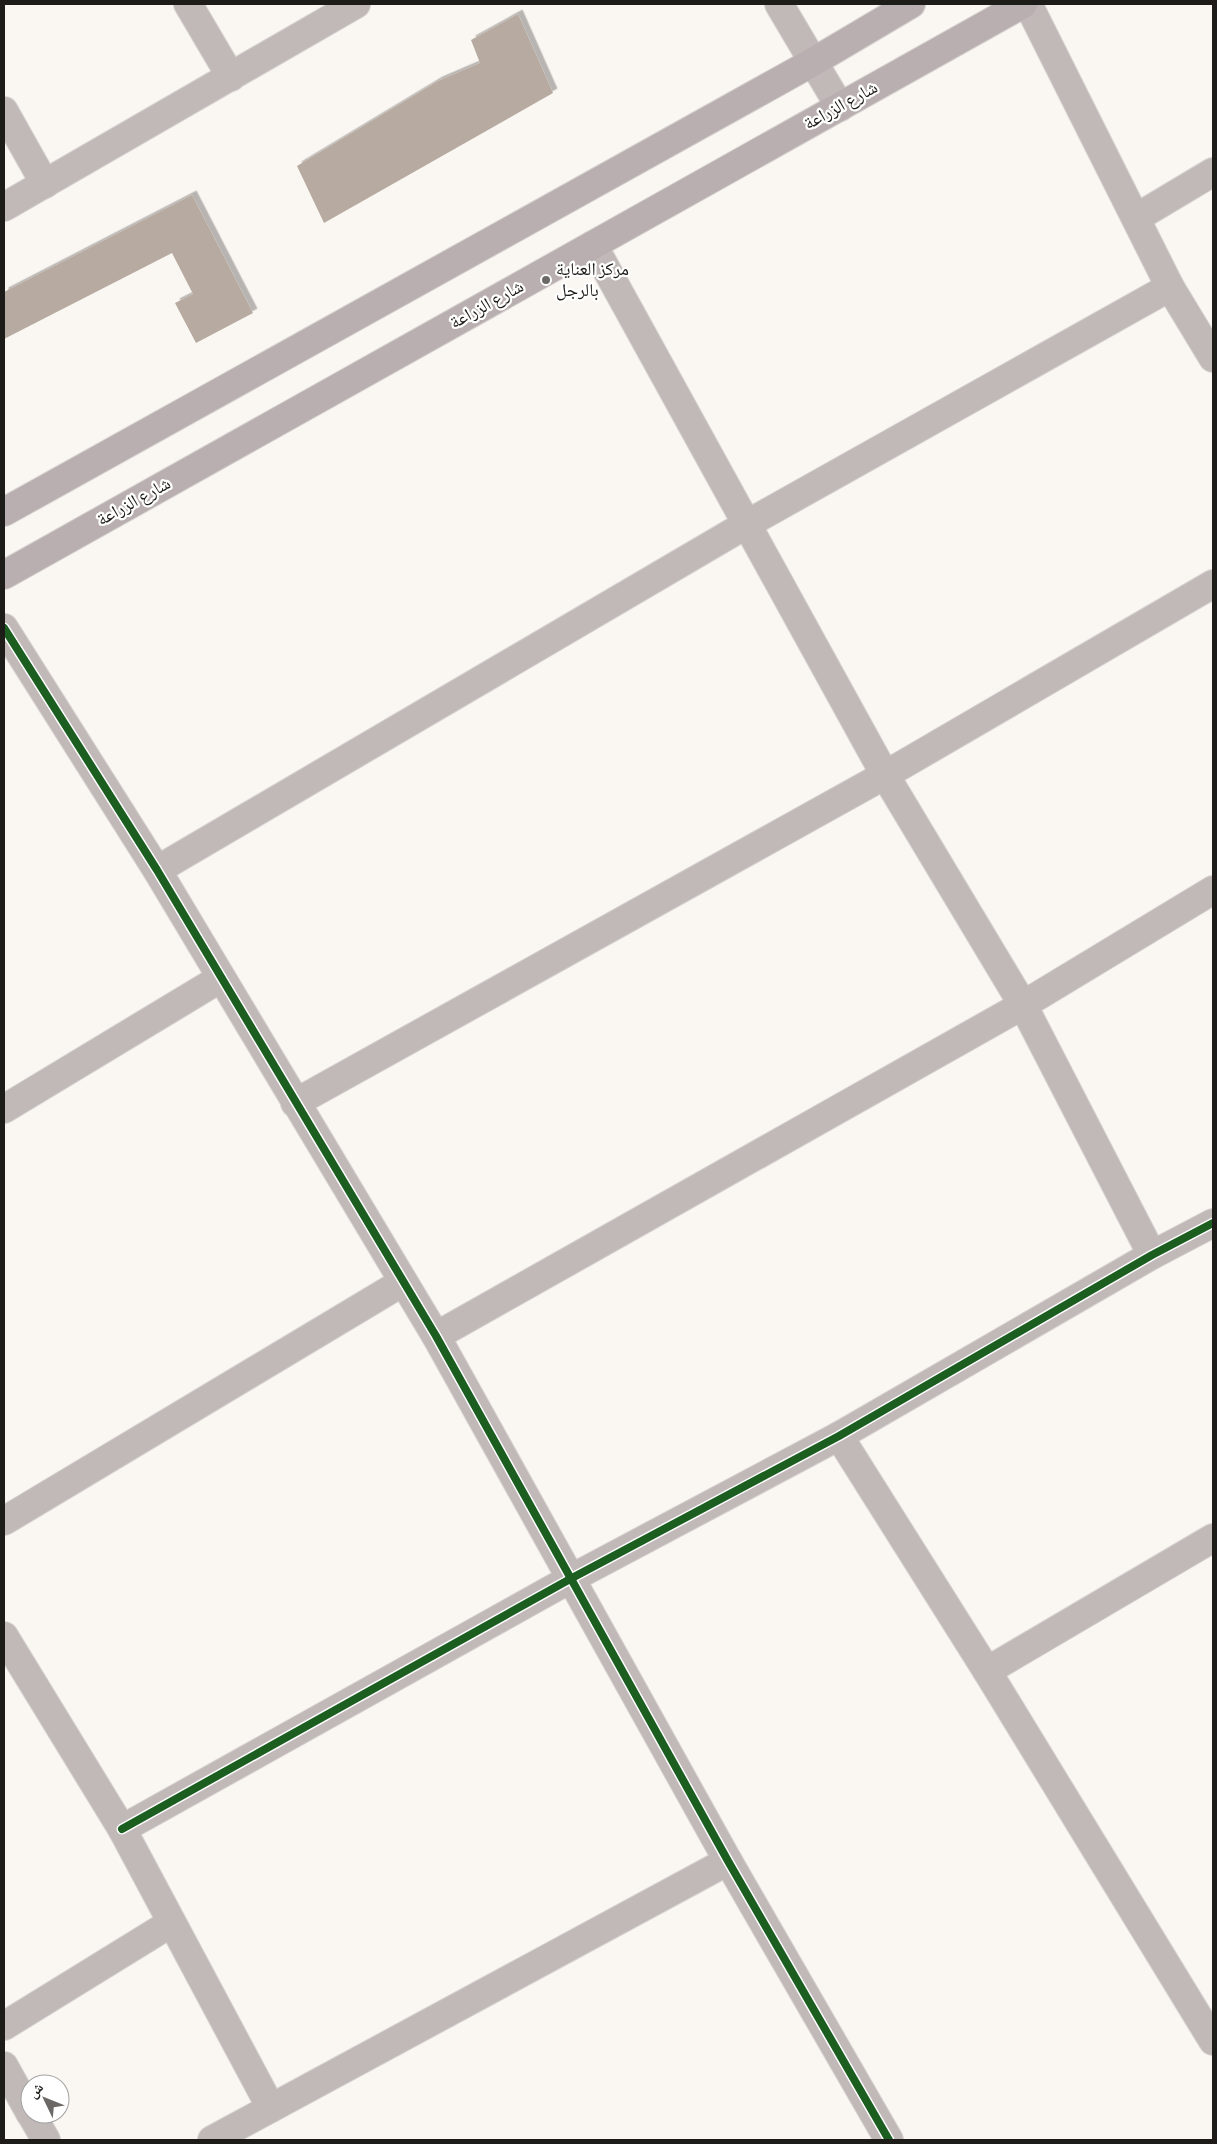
<svg xmlns="http://www.w3.org/2000/svg" width="1217" height="2144" font-family="'Alegreya Sans','Noto Naskh Arabic',sans-serif">
	<defs>
		<filter id="shadow"><feDropShadow dx="4.5" dy="-4.5" stdDeviation="0" flood-color="#0004"/></filter>
	</defs>
	<rect width="100%" height="100%" fill="#faf6f2"/>
	<g fill="#b7aba1" filter="url(#shadow)">
		<polygon points="518,14 553,93 324,223 297,166 438,81 480,63 471,40"/>
		<polygon points="192,195 253,313 196,343 175,303 193,294 172,253 4,339 4,292"/>
	</g>
	<g fill="none" stroke-linecap="round" stroke-linejoin="round">
		<defs>
			<g id="minor">
				<polyline points="188,4 231,77"/>
				<polyline points="779,4 840,107"/>
				<polyline points="1028,4 1170,287 1213,358"/>
				<polyline points="4,111 45,184"/>
				<polyline points="4,207 356,4"/>
				<polyline points="1136,218 1213,172"/>
				<polyline points="593,245 885,775 1023,1005 1152,1255"/>
				<polyline points="4,628 157,870 436,1336 728,1861 889,2140"/>
				<polyline points="157,870 747,524 1170,287"/>
				<polyline points="295,1103 885,775 1213,584"/>
				<polyline points="4,1109 221,978"/>
				<polyline points="436,1336 1023,1005 1213,890"/>
				<polyline points="839,1436 987,1671 1213,2041"/>
				<polyline points="4,1521 403,1282"/>
				<polyline points="4,1636 122,1829 271,2108"/>
				<polyline points="987,1671 1213,1538"/>
				<polyline points="122,1829 572,1578 839,1436 1152,1255 1213,1223"/>
				<polyline points="4,2026 171,1923"/>
				<polyline points="4,2066 30,2113"/>
				<polyline points="31,2114 46,2140"/>
				<polyline points="212,2140 728,1861"/>
			</g>
			<g id="major">
				<polyline points="4,512 813,62 911,4"/>
				<polyline points="4,575 1023,4"/>
			</g>
		</defs>
		<use href="#minor" stroke="#d6d3d0" stroke-width="30"/>
		<use href="#major" stroke="#d6d3d0" stroke-width="30"/>
		<use href="#minor" stroke="#c1b8b8" stroke-width="28"/>
		<use href="#major" stroke="#b9afb0" stroke-width="28"/>
		<defs>
			<g id="cycleway">
				<polyline points="4,628 157,870 436,1336 728,1861 889,2140"/>
				<polyline points="122,1829 572,1578 839,1436 1152,1255 1213,1223"/>
			</g>
		</defs>
		<use href="#cycleway" stroke="#fff" stroke-width="11"/>
		<use href="#cycleway" stroke="#1b5e20" stroke-width="8"/>
	</g>
	<circle fill="#6b6865" stroke="#fff" stroke-width="2" cx="546" cy="280" r="5"/>
	<g text-anchor="middle" dominant-baseline="central" stroke-width="4.5" stroke-linejoin="round" paint-order="stroke">
		<g font-size="18" fill="#1e1c19" stroke="#fff">
			<text transform="translate(841 106) rotate(-29)">شارع الزراعة</text>
			<text transform="translate(487 305) rotate(-29)">شارع الزراعة</text>
			<text transform="translate(134 502) rotate(-29)">شارع الزراعة</text>
		</g>
		<g font-size="18" fill="#1e1c19" stroke="#fff" text-anchor="start">
			<text x="556" y="270">مركز العناية<tspan x="556" dy="21">بالرجل</tspan></text>
		</g>
	</g>
	<rect width="1217" height="2144" fill="none" stroke="#1e1c19" stroke-width="10"/>
	<g transform="translate(45 2099) rotate(313)"><circle r="24" fill="#ffffff" stroke="#a5a4a3"/>
	<path d="M0-4L9 19L0 12L-9 19Z" fill="#6b6865"/>
	<text y="-8" font-size="14" font-weight="bold" text-anchor="middle" fill="#1e1c19">ش</text>
	</g>
</svg>
